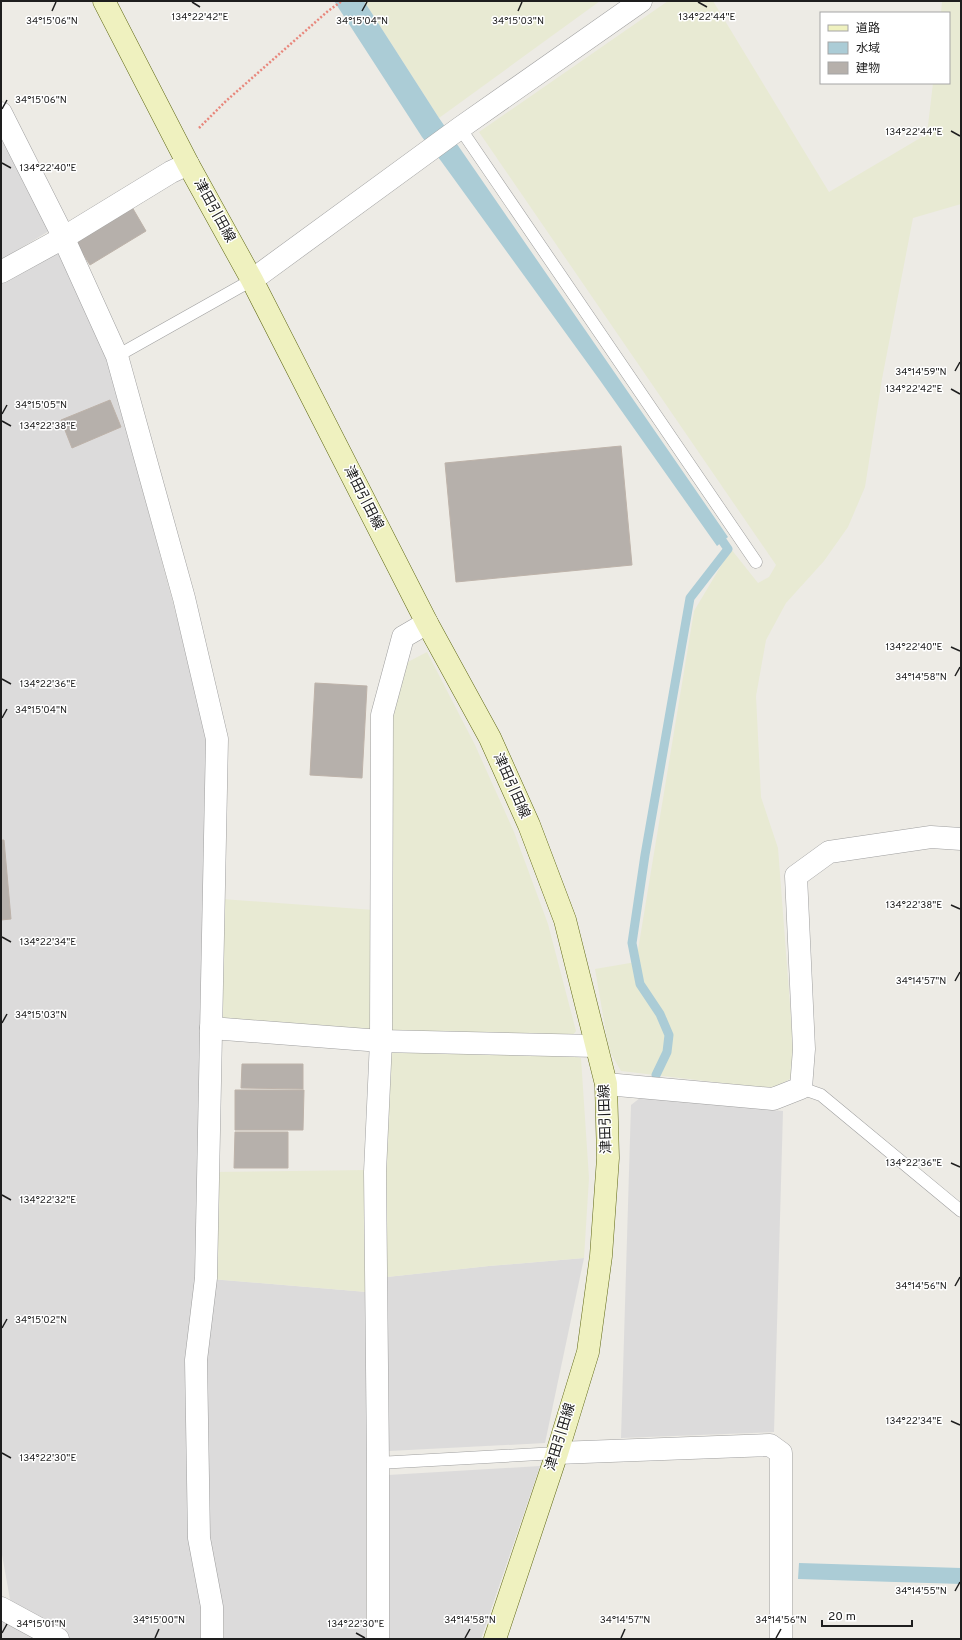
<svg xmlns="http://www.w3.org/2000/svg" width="962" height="1640" font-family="Overpass,'Noto Sans JP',sans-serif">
	<rect width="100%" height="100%" fill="#edebe5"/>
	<g fill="#dcdbdb">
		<polygon points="1,134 49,231 1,260"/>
		<polygon points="61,247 107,358 172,599 208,740 200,1024 198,1277 206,1639 72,1639 11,1605 1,1549 1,280"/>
		<polygon points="640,1098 783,1111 774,1432 621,1438 631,1105"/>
		<polygon points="584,1258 545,1443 389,1451 387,1277 489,1266"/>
		<polygon points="211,1279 367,1292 366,1639 224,1639 223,1611 209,1547 205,1360"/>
		<polygon points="540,1466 481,1639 387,1639 388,1475"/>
		<polygon points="1,1618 41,1639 1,1639"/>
	</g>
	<g fill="#e8ead3">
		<polygon points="364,1 600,1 439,118"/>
		<polygon points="668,1 713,1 829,192 927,134 933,83 949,83 949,13 941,13 942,1 961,1 961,204 913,218 882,379 865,487 848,527 824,561 786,603 766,640 756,696 761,797 778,848 795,1070 790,1079 772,1089 621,1071 609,1050 595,969 636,962 694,611 731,549 758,583 769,577 776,565 479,132"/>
		<polygon points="427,652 475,745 514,832 548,924 576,1031 570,1039 393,1033 385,1027 391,709 404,664"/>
		<polygon points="222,899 374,910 373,1033 217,1017"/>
		<polygon points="392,1052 568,1055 581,1058 589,1178 584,1258 489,1266 387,1277 383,1168 386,1057"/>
		<polygon points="367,1170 367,1292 211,1279 214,1172"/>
	</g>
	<g fill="#abccd6">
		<polygon points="334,1 364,1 439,118 728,537 717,546 599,379 441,161 422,137"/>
		<polygon points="799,1563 961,1568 961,1584 798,1579"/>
	</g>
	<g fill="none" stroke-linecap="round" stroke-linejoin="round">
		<polyline stroke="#abccd6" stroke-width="9" points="656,1075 667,1052 669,1035 660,1014 640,984 632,943 645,855 690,598 728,549 717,533"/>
	</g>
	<g fill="#b6b0ab" stroke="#bdb2a9">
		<polygon points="132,207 146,231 90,265 75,241"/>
		<polygon points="110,400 121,427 72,448 61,420"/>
		<polygon points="621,446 632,565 456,582 445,463"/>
		<polygon points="315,683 367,686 362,778 310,775"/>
		<polygon points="1,840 4,840 11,919 1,920"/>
		<polygon points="242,1064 303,1064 303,1089 241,1088"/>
		<polygon points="235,1090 304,1090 303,1130 235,1130"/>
		<polygon points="235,1132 288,1132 288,1168 234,1168"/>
	</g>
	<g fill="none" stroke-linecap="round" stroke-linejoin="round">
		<defs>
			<g id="lane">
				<polyline points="460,128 756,562"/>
				<polyline points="117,356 252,280"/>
				<polyline points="801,1088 821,1095 961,1211"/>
				<polyline points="378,1463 557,1453"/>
			</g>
			<g id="street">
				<polyline points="1,113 59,228 117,356 184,598 217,739 206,1278 196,1360 199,1538 212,1607 212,1639"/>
				<polyline points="1,272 63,238 171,172 188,164"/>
				<polyline points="252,280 460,128 641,1"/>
				<polyline points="211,1028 381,1041 596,1046"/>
				<polyline points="606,1084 773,1099 801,1088 804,1049 796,876 829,852 931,837 961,839"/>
				<polyline points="557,1453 770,1445 781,1453 781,1639"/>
				<polyline points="1,1608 58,1639"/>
				<polyline points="378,1639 378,1463 375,1172 381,1041 382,715 403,637 427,623"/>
			</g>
			<polyline id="secondary" points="104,1 188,164 252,280 427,623 490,738 529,825 565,920 606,1084 608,1158 601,1256 588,1352 557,1453 495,1639"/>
		</defs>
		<use href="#lane" stroke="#9f9f9f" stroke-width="13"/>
		<use href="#street" stroke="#9f9f9f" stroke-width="23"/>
		<use href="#secondary" stroke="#5e6713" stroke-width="23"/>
		<polyline stroke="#e8877c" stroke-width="2.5" stroke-dasharray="2 2" stroke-linecap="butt" points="199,128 226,101 328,11 342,1"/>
		<use href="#lane" stroke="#fff" stroke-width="12"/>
		<use href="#street" stroke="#fff" stroke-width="22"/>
		<use href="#secondary" stroke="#eff1bf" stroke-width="22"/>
	</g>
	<path fill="none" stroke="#1e1e1e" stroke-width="1.5" d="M192,2L200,7M698,2L707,7M52,11L56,2M362,11L367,2M518,11L522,2M2,109L7,100M951,131L960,136M2,163L11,168M955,371L960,362M951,389L960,394M2,414L7,405M2,421L11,426M951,647L960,651M955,676L960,667M2,679L11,684M2,718L7,709M951,905L960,909M2,937L11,942M955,981L960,972M2,1023L7,1014M951,1163L960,1167M2,1195L11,1200M955,1286L960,1277M2,1328L7,1319M951,1421L960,1425M2,1453L11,1458M955,1591L960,1582M2,1633L7,1624M356,1633L365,1638M155,1638L159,1629M465,1638L470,1629M621,1638L625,1629M776,1638L781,1629"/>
	<g text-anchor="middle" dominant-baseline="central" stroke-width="3" stroke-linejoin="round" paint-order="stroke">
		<g font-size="14" fill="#1e1e1e" stroke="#fff">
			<text transform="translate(214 211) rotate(61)">津田引田線</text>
			<text transform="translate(363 498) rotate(63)">津田引田線</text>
			<text transform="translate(511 786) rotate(66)">津田引田線</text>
			<text transform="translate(606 1119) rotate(-92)">津田引田線</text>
			<text transform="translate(561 1437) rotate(-73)">津田引田線</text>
		</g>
	</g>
	<g font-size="10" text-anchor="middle" fill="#1e1e1e" stroke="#fff" stroke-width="3" stroke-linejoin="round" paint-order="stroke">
		<text x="200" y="20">134°22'42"E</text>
		<text x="707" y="20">134°22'44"E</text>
		<text x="52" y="24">34°15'06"N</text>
		<text x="362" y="24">34°15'04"N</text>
		<text x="518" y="24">34°15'03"N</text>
		<text x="41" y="103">34°15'06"N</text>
		<text x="914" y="135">134°22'44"E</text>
		<text x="48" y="171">134°22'40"E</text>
		<text x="921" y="375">34°14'59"N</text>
		<text x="914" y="392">134°22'42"E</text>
		<text x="41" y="408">34°15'05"N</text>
		<text x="48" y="429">134°22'38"E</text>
		<text x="914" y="650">134°22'40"E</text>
		<text x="921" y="680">34°14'58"N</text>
		<text x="48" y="687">134°22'36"E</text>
		<text x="41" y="713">34°15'04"N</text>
		<text x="914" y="908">134°22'38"E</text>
		<text x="48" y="945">134°22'34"E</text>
		<text x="921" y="984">34°14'57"N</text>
		<text x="41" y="1018">34°15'03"N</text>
		<text x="914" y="1166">134°22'36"E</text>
		<text x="48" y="1203">134°22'32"E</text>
		<text x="921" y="1289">34°14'56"N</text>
		<text x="41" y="1323">34°15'02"N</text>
		<text x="914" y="1424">134°22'34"E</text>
		<text x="48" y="1461">134°22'30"E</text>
		<text x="921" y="1594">34°14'55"N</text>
		<text x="159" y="1623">34°15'00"N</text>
		<text x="470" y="1623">34°14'58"N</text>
		<text x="625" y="1623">34°14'57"N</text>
		<text x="781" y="1623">34°14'56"N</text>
		<text x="356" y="1627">134°22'30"E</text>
		<text x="41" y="1627">34°15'01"N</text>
	</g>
	<rect width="962" height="1640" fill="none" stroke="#1e1e1e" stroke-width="4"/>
	<rect x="820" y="12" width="130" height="72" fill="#ffffff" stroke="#a5a5a5"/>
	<rect x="828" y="25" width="20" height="6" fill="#eff1bf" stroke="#a5a5a5"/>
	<text x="856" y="32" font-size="12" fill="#1e1e1e">道路</text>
	<rect x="828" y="42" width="20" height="12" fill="#abccd6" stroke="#a5a5a5"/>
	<text x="856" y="52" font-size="12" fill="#1e1e1e">水域</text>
	<rect x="828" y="62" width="20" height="12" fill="#b6b0ab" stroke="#a5a5a5"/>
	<text x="856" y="72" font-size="12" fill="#1e1e1e">建物</text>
	<path d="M822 1620v6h90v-6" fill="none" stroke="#1e1e1e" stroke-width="2"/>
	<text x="828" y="1620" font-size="12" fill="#1e1e1e" stroke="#ffffff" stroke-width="3" paint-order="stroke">20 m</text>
</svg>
